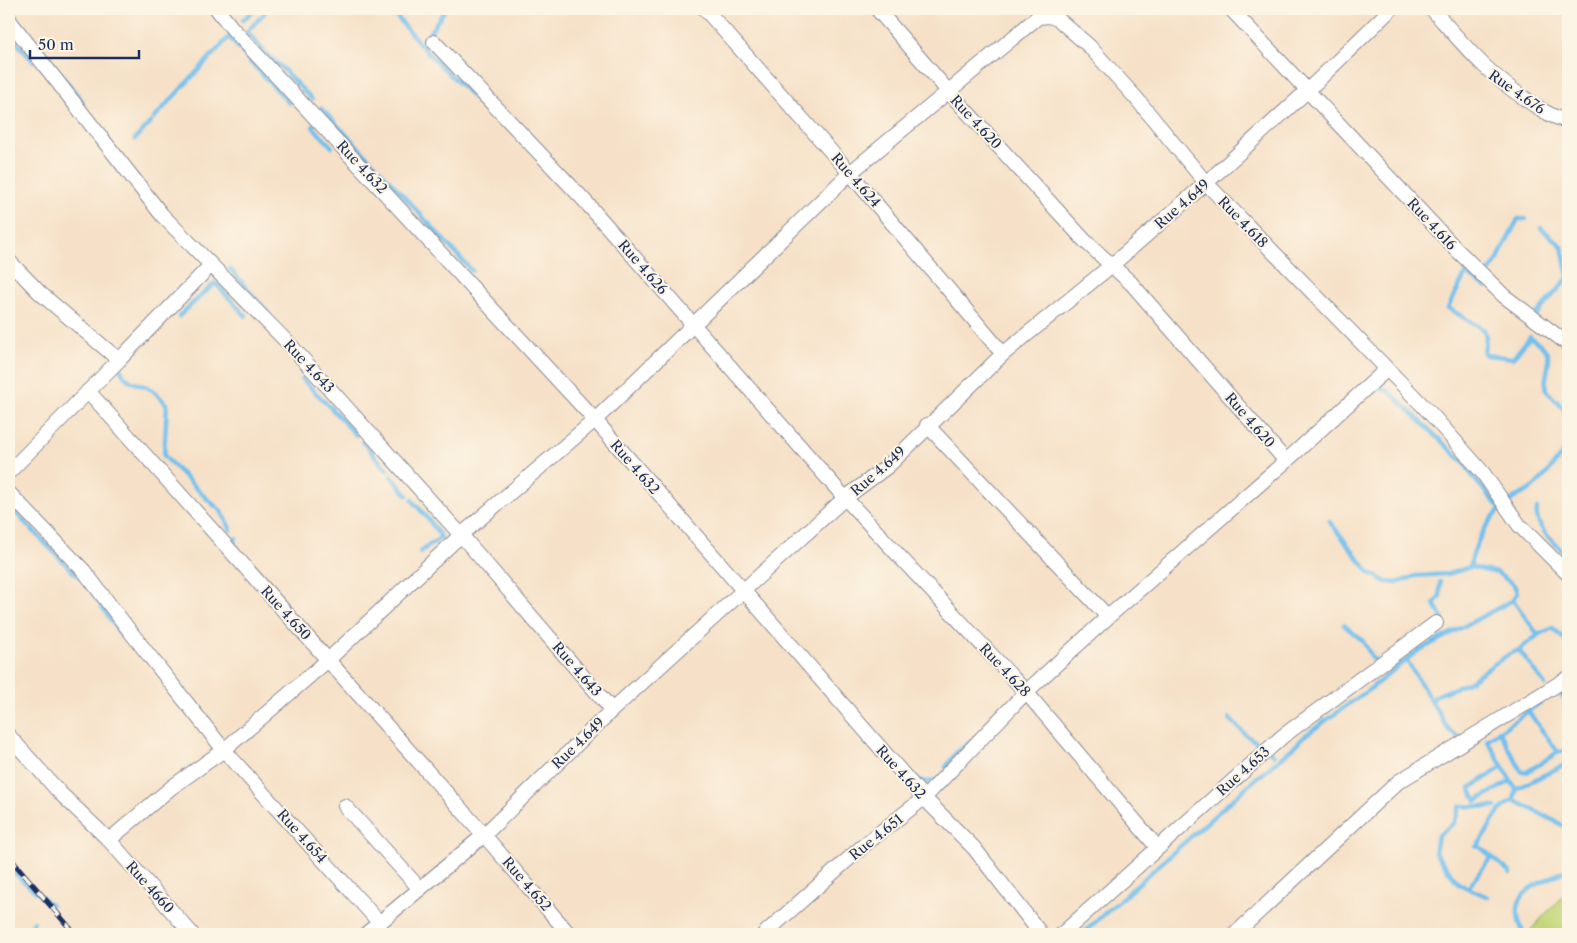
<svg xmlns="http://www.w3.org/2000/svg" width="1577" height="943" font-family="'Libre Caslon Text',serif">
	<rect width="100%" height="100%" fill="#fcf5e5"/>
	<filter id="ink" filterUnits="userSpaceOnUse"><feTurbulence type="fractalNoise" baseFrequency=".02" numOctaves="2"/><feDisplacementMap in="SourceGraphic" scale="10" xChannelSelector="R" yChannelSelector="G"/><feConvolveMatrix kernelMatrix="1 2 1 2 8 2 1 2 1" color-interpolation-filters="sRGB"/></filter>
	<filter id="wash" filterUnits="userSpaceOnUse"><feTurbulence type="fractalNoise" baseFrequency=".0096" numOctaves="4" result="noise"/><feDisplacementMap in="SourceGraphic" scale="20" xChannelSelector="R" yChannelSelector="G"/><feGaussianBlur stdDeviation="1.12" result="paint"/><feColorMatrix in="noise" values="0 0 0 0 0 0 0 0 0 0 0 0 0 0 0 0 0 1.4 0 .05"/><feComposite in="paint" operator="in"/></filter>
	<g filter="url(#wash)">
		<rect width="100%" height="100%" fill="#f6e1c8"/>
		<polygon fill="#c3d578" stroke="#6f826b" points="1568,890 1568,934 1527,934"/>
		<g fill="none" stroke-linecap="round" stroke-linejoin="round">
			<g stroke="#72c0ed" stroke-width="4.5">
				<polyline points="9,9 16,16"/>
				<polyline points="390,9 427,52"/>
				<polyline points="243,20 255,9"/>
				<polyline points="9,34 33,61"/>
				<polyline points="433,40 428,35 445,10"/>
				<polyline points="35,43 72,88"/>
				<polyline points="264,51 247,32 268,9"/>
				<polyline points="428,53 486,110"/>
				<polyline points="267,54 286,72"/>
				<polyline points="250,62 273,86"/>
				<polyline points="287,74 312,99"/>
				<polyline points="274,87 289,103"/>
				<polyline points="74,90 83,102"/>
				<polyline points="321,108 364,153"/>
				<polyline points="154,118 229,37 248,59"/>
				<polyline points="315,124 313,127 332,147"/>
				<polyline points="135,139 151,122"/>
				<polyline points="365,154 399,191"/>
				<polyline points="400,192 472,271"/>
				<polyline points="1499,256 1518,219 1526,219"/>
				<polyline points="230,269 268,313"/>
				<polyline points="1490,271 1499,258"/>
				<path d="M1486,287L1466,273L1448,308L1484,330L1486,336L1484,353L1486,355L1513,358L1530,337C1534,342 1540,342 1543,347C1556,361 1542,375 1546,390L1563,408L1568,418"/>
				<polyline points="179,316 215,283 246,316"/>
				<polyline points="1534,317 1568,278 1562,246 1541,228"/>
				<polyline points="108,342 121,352"/>
				<path d="M121,365L120,369C129,387 139,381 152,390C158,394 163,400 167,405L164,456L190,482"/>
				<polyline points="302,379 326,403"/>
				<polyline points="1372,388 1379,387 1390,392 1465,464 1473,477 1497,505"/>
				<polyline points="329,406 356,435"/>
				<polyline points="363,442 387,470"/>
				<polyline points="391,476 407,495"/>
				<polyline points="191,483 204,496"/>
				<polyline points="205,497 221,511 231,530"/>
				<polyline points="412,500 430,521"/>
				<polyline points="9,506 74,573"/>
				<path d="M1537,509C1534,527 1555,544 1568,555"/>
				<polyline points="236,538 234,544 238,550"/>
				<polyline points="420,552 441,537 431,523"/>
				<path d="M1470,567C1474,543 1491,512 1513,499C1519,494 1528,493 1533,487C1547,476 1558,459 1568,445"/>
				<polyline points="77,575 84,580"/>
				<polyline points="1440,582 1440,596 1434,604 1443,619 1441,625"/>
				<polyline points="92,592 121,635"/>
				<polyline points="1513,600 1538,635"/>
				<polyline points="1344,625 1363,641 1373,659 1378,661"/>
				<polyline points="1563,637 1568,628"/>
				<polyline points="1519,650 1545,685"/>
				<polyline points="1407,661 1450,732 1461,738"/>
				<polyline points="1559,692 1568,704"/>
				<polyline points="1549,697 1566,687"/>
				<polyline points="1432,702 1435,696 1467,683 1509,654 1519,650 1538,635 1553,628 1568,643"/>
				<polyline points="1528,711 1558,752"/>
				<polyline points="1229,718 1246,735 1274,755"/>
				<polyline points="1499,731 1522,772 1527,772 1558,752 1568,750"/>
				<polyline points="946,767 956,753 970,741"/>
				<polyline points="1499,769 1470,788 1476,801 1509,782"/>
				<polyline points="1262,774 1296,745 1307,734 1370,689 1416,652 1513,600 1517,592 1514,585 1497,573 1470,567 1448,574 1415,576 1397,583 1386,582 1369,572 1329,521"/>
				<polyline points="914,780 929,782 935,780"/>
				<polyline points="1244,789 1260,775"/>
				<polyline points="1516,789 1566,764 1568,767"/>
				<polyline points="1514,800 1516,789 1487,740 1540,703"/>
				<polyline points="1514,800 1568,828"/>
				<path d="M1476,847C1492,830 1492,811 1514,800"/>
				<polyline points="1480,847 1511,873"/>
				<polyline points="9,864 13,872 51,905"/>
				<polyline points="1468,888 1491,857"/>
				<polyline points="1488,897 1459,884 1435,853 1438,836 1454,823 1460,806 1496,807"/>
				<polyline points="27,934 34,922"/>
				<polyline points="1082,934 1243,790"/>
				<path d="M1524,934C1503,892 1538,885 1568,869"/>
			</g>
		</g>
	</g>
	<g filter="url(#ink)">
		<g fill="none" stroke-linecap="round" stroke-linejoin="round">
			<defs>
				<g id="minor">
					<polyline points="217,9 232,28 595,420 924,798 974,848 1041,934"/>
					<polyline points="705,9 850,173 1003,354"/>
					<polyline points="877,9 948,91 1085,241 1131,283 1286,461 1108,617 927,425"/>
					<polyline points="1231,9 1455,248 1504,296 1568,344"/>
					<path d="M1432,9C1464,45 1486,73 1527,100C1540,109 1553,118 1568,121"/>
					<polyline points="9,20 162,215 292,347 461,535 612,710"/>
					<polyline points="434,42 584,200 845,498 1026,692 1157,847"/>
					<polyline points="9,261 40,293 119,360 211,265"/>
					<polyline points="88,391 484,835 569,934"/>
					<polyline points="1286,461 1387,369"/>
					<polyline points="9,472 119,360"/>
					<polyline points="9,493 84,571 129,630 224,750 379,922"/>
					<polyline points="9,736 60,793 109,840 192,934"/>
					<polyline points="345,806 420,889"/>
					<polyline points="109,840 172,787 224,750 328,660 461,535 595,420 850,173 1038,17 1049,16 1058,19 1089,46 1136,98 1206,183 1431,414 1483,473 1519,525 1568,574"/>
					<polyline points="366,934 484,835 612,710 845,498 888,466 1003,354 1112,265 1206,183 1307,91 1391,9"/>
					<polyline points="764,934 863,846 924,798 1026,692 1108,617"/>
					<polyline points="1062,934 1283,736 1436,623"/>
					<polyline points="1235,934 1398,782 1568,678"/>
				</g>
			</defs>
			<use href="#minor" stroke="#888893" stroke-width="16"/>
			<use href="#minor" stroke="#fff" stroke-width="14"/>
			<defs>
				<polyline id="rail" points="9,857 75,934"/>
			</defs>
			<use href="#rail" stroke="#1b2f5e" stroke-width="5.5"/>
			<use href="#rail" stroke="#fcf5e5" stroke-width="4" stroke-dasharray="11" stroke-linecap="butt"/>
		</g>
	</g>
	<g text-anchor="middle" dominant-baseline="central" stroke-width="4" stroke-linejoin="round" paint-order="stroke">
		<g font-size="14" fill="#1b2f5e" stroke="#fcf5e5">
			<text transform="translate(1517 92) rotate(35)">Rue 4.676</text>
			<text transform="translate(976 122) rotate(47)">Rue 4.620</text>
			<text transform="translate(362 167) rotate(47)">Rue 4.632</text>
			<text transform="translate(856 180) rotate(49)">Rue 4.624</text>
			<text transform="translate(1182 204) rotate(-41)">Rue 4.649</text>
			<text transform="translate(1243 222) rotate(46)">Rue 4.618</text>
			<text transform="translate(1432 224) rotate(47)">Rue 4.616</text>
			<text transform="translate(643 267) rotate(49)">Rue 4.626</text>
			<text transform="translate(309 366) rotate(47)">Rue 4.643</text>
			<text transform="translate(1250 420) rotate(49)">Rue 4.620</text>
			<text transform="translate(635 467) rotate(49)">Rue 4.632</text>
			<text transform="translate(878 471) rotate(-41)">Rue 4.649</text>
			<text transform="translate(286 613) rotate(48)">Rue 4.650</text>
			<text transform="translate(577 669) rotate(49)">Rue 4.643</text>
			<text transform="translate(1005 670) rotate(47)">Rue 4.628</text>
			<text transform="translate(578 743) rotate(-44)">Rue 4.649</text>
			<text transform="translate(1243 771) rotate(-42)">Rue 4.653</text>
			<text transform="translate(901 772) rotate(48)">Rue 4.632</text>
			<text transform="translate(302 836) rotate(48)">Rue 4.654</text>
			<text transform="translate(876 837) rotate(-39)">Rue 4.651</text>
			<text transform="translate(527 884) rotate(49)">Rue 4.652</text>
			<text transform="translate(150 887) rotate(48)">Rue 4660</text>
		</g>
	</g>
	<rect width="1577" height="943" fill="none" stroke="#fcf5e5" stroke-width="30"/>
	<path d="M30 50v8h109v-8" fill="none" stroke="#1b2f5e" stroke-width="2.5"/>
	<text x="38" y="50" font-size="15" fill="#1b2f5e" stroke="#fcf5e5" stroke-width="4" paint-order="stroke">50 m</text>
</svg>
